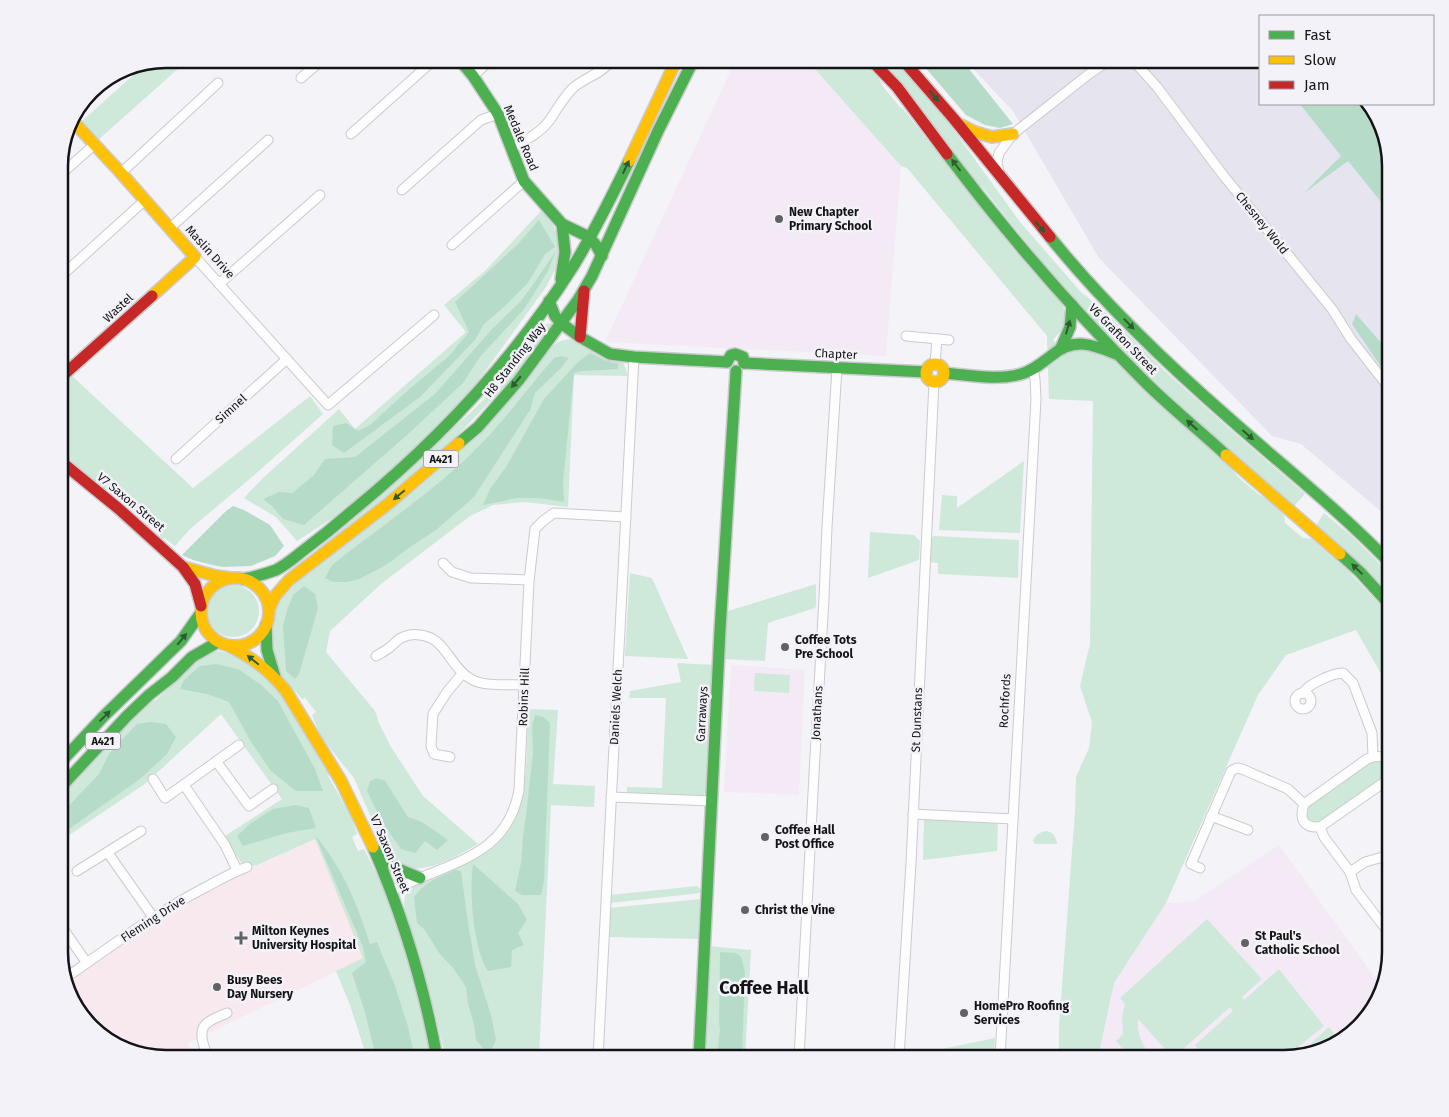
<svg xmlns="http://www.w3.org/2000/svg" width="1449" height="1117" font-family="'Fira Sans',sans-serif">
	<rect width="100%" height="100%" fill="#f4f3f8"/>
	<polygon fill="#e6e4ee" points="964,59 1260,59 1260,104 1305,104 1343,155 1390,206 1390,519 1301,444 1272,436 1099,258 1013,111"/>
	<g fill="#f4eaf6">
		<polygon points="736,59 806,59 901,166 886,356 605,342"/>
		<polygon points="731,665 805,670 799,795 724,792"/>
		<polygon points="1279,845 1379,983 1368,1017 1330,1047 1283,1058 1098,1058 1114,983 1166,903 1195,901"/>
	</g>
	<polygon fill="#f8e9ef" points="315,839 364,958 188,1043 193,1058 165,1058 100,1036 70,999 66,983 154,918 196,894"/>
	<g fill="#cee8da">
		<polygon points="166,59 189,59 98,140 82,121 148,62"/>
		<polygon points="806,59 862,59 875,71 884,88 900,107 904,110 1015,251 1062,303 1066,315 1065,326 1053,340 1061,351 1079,346 1105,355 1117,362 1172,416 1227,463 1238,477 1258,494 1270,501 1284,515 1285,523 1303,538 1312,539 1346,569 1390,615 1390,661 1389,666 1388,686 1356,630 1286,655 1258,695 1166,903 1114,983 1098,1058 1059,1058 1059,1027 1075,811 1076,777 1089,748 1092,722 1080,686 1090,644 1093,401 1049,399 1047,336 907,168 901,166"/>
		<polygon points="878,59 893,59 900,66 945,118 1020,222 1080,291 1102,309 1167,373 1223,423 1305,494 1293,507 1158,389 1062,288 984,189 965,171"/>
		<polygon points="541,211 552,223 557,233 560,242 561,259 546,287 468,395 389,473 339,514 297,541 276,517 244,498 262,479 339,409 355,429 466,332 444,305 485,271"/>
		<polygon points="552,323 553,325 507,384 452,441 395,490 314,552 470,413 484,399 543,325"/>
		<path d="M568,339L574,341L624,364L628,376L574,375L568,507L525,502L493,505L470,516L381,584L330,631L326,652L375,711L379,723L391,747L423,796L478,844C450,860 409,886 385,850L354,778L321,737L312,715L316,712L305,698L302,699L280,674L272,649V617L276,605L297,582L390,507L555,344L558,342Z"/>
		<polygon points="72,376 193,488 310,396 323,414 252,477 189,530 175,546 164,538 163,539 154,527 133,508 117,499 59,452 59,386"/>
		<polygon points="1024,461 1020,533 939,530 942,495 957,496 957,508"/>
		<polygon points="1324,513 1353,537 1390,574 1390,600 1316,526"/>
		<polygon points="870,532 914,535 920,541 919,560 868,578"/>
		<polygon points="934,536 1019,540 1018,578 938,574 938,563 928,562 930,539"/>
		<polygon points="630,573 652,578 688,659 625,656"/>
		<polygon points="816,584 816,606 815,608 768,623 765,661 723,659 725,616 728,611"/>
		<circle cx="233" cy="611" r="26"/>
		<path d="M219,651C272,661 305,731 331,774L328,776L344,804L347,803L357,834L352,837L358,851L364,849C371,863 379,878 386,893C408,944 421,1004 432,1058H367L350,1005L336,971L363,958L315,839L255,866L241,862L232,849L225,836L282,799L221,714L146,783L59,842V796L101,750L151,699L155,701L177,680L174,678L211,652Z"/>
		<polygon points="677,663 713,665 706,792 703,796 627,794 627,787 662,788 666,698 629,698 630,691 681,682"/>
		<polygon points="755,673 790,675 789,693 754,691"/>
		<path d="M528,709L558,710L553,784L595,786L594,807L551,805L539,1058H446L431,999L405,910C403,900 404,894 412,887C428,880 443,874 458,867C468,862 479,858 488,851C532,819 526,757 528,709Z"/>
		<path d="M1382,760C1388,767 1389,770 1384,777L1318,824L1311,823L1306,817L1307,806L1370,761Z"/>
		<polygon points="924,817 998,821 997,851 923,860"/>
		<path d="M1045,831C1052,831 1056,836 1057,844H1035L1033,841C1035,835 1039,833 1045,831Z"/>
		<polygon points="697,886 701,890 701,893 610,903 610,895"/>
		<polygon points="701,899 698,939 608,937 609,908"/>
		<path d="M1207,919L1262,979L1242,997L1244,1000L1279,969L1324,1026L1292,1052L1294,1056L1283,1058H1207L1195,1045L1233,1011L1230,1007L1173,1058L1138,1019C1137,1034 1142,1046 1153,1058H1132L1116,1041L1123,1034L1122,1017L1125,1004L1120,998Z"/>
		<polygon points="708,946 751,950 745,1058 702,1058"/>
		<polygon points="1329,1027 1339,1040 1330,1047 1298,1055"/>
		<polygon points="995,1038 994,1058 904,1058 904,1057"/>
	</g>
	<g fill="#b6dcc9">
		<polygon points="918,59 961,59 1013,124 1000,128 985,125 966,115"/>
		<polygon points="1300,104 1367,104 1379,118 1390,165 1390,213 1348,161 1304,193 1341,156"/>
		<polygon points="539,220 555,247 545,254 528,283 505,306 484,324 475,340 420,397 344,453 332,445 333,426 346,423 358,431 370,425 406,392 449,356 469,332 455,302 517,245"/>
		<polygon points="556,251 548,271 525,308 480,357 463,383 407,435 304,525 283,519 272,506 263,499 279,492 292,493 313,476 325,459 355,457 435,394 492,329 520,302 532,286"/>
		<polygon points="1356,314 1390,353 1390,380 1352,324"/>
		<polygon points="590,353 607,361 618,364 618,369 582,371 574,373 563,482 564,502 539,498 517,498 483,505 490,489 506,467 544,399 578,362"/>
		<path d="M561,356L569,358L561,368L535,393L530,410L474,497L436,530L410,547L389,563L375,571L359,579L347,582H334L325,578L332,565C378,528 429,495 472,453C502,424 526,390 554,358Z"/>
		<polygon points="233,506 244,510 270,525 284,546 275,556 251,566 223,567 212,565 193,560 182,555 226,511"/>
		<polygon points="304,586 315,594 318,608 299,674 295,679 286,671 283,626 287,610 293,595"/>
		<polygon points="216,664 238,669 260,684 278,701 315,769 323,791 296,791 271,771 251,742 229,702 207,694 180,689 184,680 200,666"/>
		<polygon points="535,715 543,717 550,723 544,881 541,895 522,895 515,891 521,863 523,836 526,816 533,753 532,726"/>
		<polygon points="150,722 166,724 176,737 167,754 140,779 59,836 59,816 99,774 109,754 118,744 137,724"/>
		<polygon points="377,778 385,781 408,817 422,822 448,840 437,850 425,841 415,853 401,849 382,822 367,791 370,781"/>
		<polygon points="296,805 309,808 316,828 286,833 243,846 237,836 251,823 273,809"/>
		<path d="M315,835C343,869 357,903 370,944L377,942L395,986L408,1027L415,1058H376L365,1012L352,973L366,962L363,947Z"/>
		<path d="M473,864L518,904L527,920L518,933L524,945L512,950L511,967L488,971C473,948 469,891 473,864Z"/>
		<path d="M455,870L461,871L468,923L475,965L491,1015L496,1040L490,1052L485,1050L476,1040L474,1025L468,1003L466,987L454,969L439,953L425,930L417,923L414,897C426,881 438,878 455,870Z"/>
		<polygon points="720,952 736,953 741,957 745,972 742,1058 717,1058 720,1029 719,1023"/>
	</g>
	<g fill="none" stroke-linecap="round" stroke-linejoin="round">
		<defs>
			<g id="street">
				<polyline points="1132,59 1157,87 1223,175 1332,309 1351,339 1390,389"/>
				<polyline points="473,76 492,59"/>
				<polyline points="301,78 323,59"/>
				<polyline points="351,134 435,59"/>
				<path d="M511,148C524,141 539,134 549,121C556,111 563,98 572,89C584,77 602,75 612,59"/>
				<polyline points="999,172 997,162 999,153 1013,134 1089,74 1111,59"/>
				<polyline points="121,173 218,83"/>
				<polyline points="59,176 94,145"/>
				<polyline points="402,190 481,120 498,114"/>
				<polyline points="170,228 268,140"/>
				<polyline points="452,245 524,181"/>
				<polyline points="195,257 328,405 434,315"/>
				<polyline points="59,278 144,201"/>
				<polyline points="219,284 320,195"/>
				<polyline points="906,336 949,340"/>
				<polyline points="935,364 937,339"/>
				<polyline points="176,459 287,359"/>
				<polyline points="443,563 452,572 471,578 529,580"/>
				<path d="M376,656C381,653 385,651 389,648C393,645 397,640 401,638C407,635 414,634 420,635C446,637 450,668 471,679C484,687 509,684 524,685"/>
				<circle cx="1303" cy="701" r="8"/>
				<path d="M1303,693C1308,684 1333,673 1343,673L1353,683L1372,733L1373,756"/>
				<polyline points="450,757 434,754 431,746 433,714 447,692 462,674"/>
				<polyline points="216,761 249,806 273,789"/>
				<path d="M1390,764C1385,755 1377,755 1367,759L1304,804C1299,819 1303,828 1320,827L1386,781L1390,774"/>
				<polyline points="153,779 165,798 239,745"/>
				<polyline points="184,785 225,845 237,870"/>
				<polyline points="611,797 712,801"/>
				<polyline points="913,814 1013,819"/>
				<polyline points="1211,816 1248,830"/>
				<polyline points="1320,827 1324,837 1350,872 1356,890 1388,932 1390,933"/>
				<polyline points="108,853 153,917"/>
				<polyline points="1200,868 1191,864 1231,771 1237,768 1242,769 1288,789 1304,804"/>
				<polyline points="77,871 141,831"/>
				<polyline points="1350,872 1365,862 1390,855"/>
				<path d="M391,891C404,885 417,879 430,874C474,856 510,842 519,790L529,581L535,529L543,521L554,513L626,517"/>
				<polyline points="59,923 87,963"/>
				<path d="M64,979C111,946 156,913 206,887C219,880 233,872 247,867"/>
				<path d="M208,1058C205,1049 197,1032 206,1024C211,1019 221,1016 227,1013"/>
				<polyline points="598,1058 634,357"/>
				<polyline points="799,1058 814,774 824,598 827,527 837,368"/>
				<polyline points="899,1058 911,863 934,382"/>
				<polyline points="1000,1058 1036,399 1035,379 1033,370"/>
			</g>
			<g id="fast">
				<polyline points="459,59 473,76 498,114 524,181 562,224 589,237 596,245 602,256"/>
				<path d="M947,154C1007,234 1073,310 1144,381C1170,407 1199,430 1226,455"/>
				<path d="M1050,237C1103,303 1165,362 1229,418C1283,466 1340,511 1390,563"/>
				<polyline points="561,279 565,252 562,224"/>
				<polyline points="549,301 555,316 561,323 580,337 610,354 634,357 727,362"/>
				<polyline points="1061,348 1070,327 1072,305"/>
				<polyline points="727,362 731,355 735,354 743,357 744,363"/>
				<polyline points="744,363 926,372"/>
				<path d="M944,373C969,375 997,381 1021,374C1032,371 1042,363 1051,356C1073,337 1092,344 1116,354"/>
				<polyline points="459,443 478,427 519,380 578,300 592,276 658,131 694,59"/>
				<polyline points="1340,554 1360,572 1390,605"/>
				<path d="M243,579C254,577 265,574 276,570C286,565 295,557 304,550C320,538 336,525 351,512C438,441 514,360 574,265C594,232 612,196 629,161"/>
				<polyline points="266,625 267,650 275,677"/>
				<polyline points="59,764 104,716 181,641 200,614"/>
				<polyline points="59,789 127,716 149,695 172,677 192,657 218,642"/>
				<path d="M373,847C402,914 424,986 437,1058"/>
				<polyline points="377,851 396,868 420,878"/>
				<polyline points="699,1058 720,630 736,371"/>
			</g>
			<g id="slow">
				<polyline points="70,118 121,173 195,257 152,296"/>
				<polyline points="961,125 975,132 992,137 1013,134"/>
				<polyline points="629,161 677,59"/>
				<circle cx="935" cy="373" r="9"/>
				<polyline points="1226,455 1340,554"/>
				<polyline points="183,567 216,576 231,578"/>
				<circle cx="235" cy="612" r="34"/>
				<polyline points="269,609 275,596 289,580 388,504 459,443"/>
				<path d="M229,646C252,657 271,672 286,691L341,781L373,847"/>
			</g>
			<g id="jam">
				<polyline points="870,59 897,87 947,154"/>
				<polyline points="902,59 954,119 1050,237"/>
				<polyline points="580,337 584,291"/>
				<polyline points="59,379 152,296"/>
				<polyline points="59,460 119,509 183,567 195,584 201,606"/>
			</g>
		</defs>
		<use href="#street" stroke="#cbcbce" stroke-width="11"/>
		<use href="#fast" stroke="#cbcbce" stroke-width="14"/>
		<use href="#slow" stroke="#cbcbce" stroke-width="14"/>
		<use href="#jam" stroke="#cbcbce" stroke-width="14"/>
		<use href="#street" stroke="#fdfdfe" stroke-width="9"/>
		<use href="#fast" stroke="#4caf50" stroke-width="11"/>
		<use href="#slow" stroke="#ffc107" stroke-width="11"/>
		<use href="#jam" stroke="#c62828" stroke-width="11"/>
	</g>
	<defs><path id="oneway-solid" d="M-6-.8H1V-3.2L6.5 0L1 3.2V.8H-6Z" transform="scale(1.25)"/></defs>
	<g fill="#2d5a30">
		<use href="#oneway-solid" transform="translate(934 96) rotate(50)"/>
		<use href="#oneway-solid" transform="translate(956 165) rotate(-127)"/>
		<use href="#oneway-solid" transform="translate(626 167) rotate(-65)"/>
		<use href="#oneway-solid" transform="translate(1040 227) rotate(50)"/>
		<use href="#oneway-solid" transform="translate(1129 324) rotate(46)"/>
		<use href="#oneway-solid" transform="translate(1068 327) rotate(-74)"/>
		<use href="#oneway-solid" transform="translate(516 382) rotate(130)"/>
		<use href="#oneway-solid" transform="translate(1192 425) rotate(-138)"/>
		<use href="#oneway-solid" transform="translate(1248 435) rotate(41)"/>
		<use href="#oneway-solid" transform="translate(399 495) rotate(140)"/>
		<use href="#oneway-solid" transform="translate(1357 569) rotate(-136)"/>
		<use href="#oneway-solid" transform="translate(182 639) rotate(-51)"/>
		<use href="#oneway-solid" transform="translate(253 660) rotate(-141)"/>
		<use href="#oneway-solid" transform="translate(105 716) rotate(-44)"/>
	</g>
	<g fill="#626265" stroke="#f3f2f9" stroke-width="2">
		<circle cx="779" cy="219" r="5"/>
		<circle cx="785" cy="647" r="5"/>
		<circle cx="765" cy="837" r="5"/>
		<circle cx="745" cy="910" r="5"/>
		<path d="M238.5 930.5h5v5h5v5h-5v5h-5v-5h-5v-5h5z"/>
		<circle cx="1245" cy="943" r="5"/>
		<circle cx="217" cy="987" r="5"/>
		<circle cx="964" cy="1013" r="5"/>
	</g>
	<g text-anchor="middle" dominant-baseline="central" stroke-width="5" stroke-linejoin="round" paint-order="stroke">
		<g fill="#f3f2f9" stroke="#57575a" stroke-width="1">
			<rect x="423.5" y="450.5" width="35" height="17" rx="4"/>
			<rect x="85.5" y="732.5" width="35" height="17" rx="4"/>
		</g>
		<g font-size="11" font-weight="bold" fill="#141416">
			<text x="441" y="459">A421</text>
			<text x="103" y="741">A421</text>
		</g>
		<g font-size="12" fill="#141416" stroke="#f3f2f9">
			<text transform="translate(521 138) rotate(67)">Medale Road</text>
			<text transform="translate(1262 223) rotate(51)">Chesney Wold</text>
			<text transform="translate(210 252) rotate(48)">Maslin Drive</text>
			<text transform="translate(118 308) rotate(-43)">Wastel</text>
			<text transform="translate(1123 339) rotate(46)">V6 Grafton Street</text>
			<text transform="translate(836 354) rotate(3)">Chapter</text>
			<text transform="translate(515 360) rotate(-52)">H8 Standing Way</text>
			<text transform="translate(231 409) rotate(-42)">Simnel</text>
			<text transform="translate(131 502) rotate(40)">V7 Saxon Street</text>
			<text transform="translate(524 697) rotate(-88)">Robins Hill</text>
			<text transform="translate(1005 701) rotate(-87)">Rochfords</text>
			<text transform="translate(616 707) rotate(-87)">Daniels Welch</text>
			<text transform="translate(817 713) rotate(-87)">Jonathans</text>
			<text transform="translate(702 714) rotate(-87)">Garraways</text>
			<text transform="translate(917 720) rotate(-88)">St Dunstans</text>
			<text transform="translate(390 854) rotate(67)">V7 Saxon Street</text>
			<text transform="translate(153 919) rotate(-33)">Fleming Drive</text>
		</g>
		<g font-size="12" font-weight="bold" fill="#141416" stroke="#f3f2f9" text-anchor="start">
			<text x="789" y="212">New Chapter<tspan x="789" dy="14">Primary School</tspan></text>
			<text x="795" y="640">Coffee Tots<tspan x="795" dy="14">Pre School</tspan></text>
			<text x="775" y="830">Coffee Hall<tspan x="775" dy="14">Post Office</tspan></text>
			<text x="755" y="910">Christ the Vine</text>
			<text x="252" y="931">Milton Keynes<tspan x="252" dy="14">University Hospital</tspan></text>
			<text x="1255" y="936">St Paul's<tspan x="1255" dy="14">Catholic School</tspan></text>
			<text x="227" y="980">Busy Bees<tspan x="227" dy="14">Day Nursery</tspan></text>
			<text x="974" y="1006">HomePro Roofing<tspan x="974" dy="14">Services</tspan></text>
		</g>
		<g font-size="18" font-weight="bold" fill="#141416" stroke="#f3f2f9">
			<text x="764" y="988">Coffee Hall</text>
		</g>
	</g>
	<path d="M0 0H1449V1117H0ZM166 68H1284A98 98 0 0 1 1382 166V952A98 98 0 0 1 1284 1050H166A98 98 0 0 1 68 952V166A98 98 0 0 1 166 68Z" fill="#f3f2f9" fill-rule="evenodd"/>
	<path fill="none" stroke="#141416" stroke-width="2.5" d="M166 68H1284A98 98 0 0 1 1382 166V952A98 98 0 0 1 1284 1050H166A98 98 0 0 1 68 952V166A98 98 0 0 1 166 68Z"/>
	<rect x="1259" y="15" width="175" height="90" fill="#f3f2f9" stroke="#9a999e"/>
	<rect x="1269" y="31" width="25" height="8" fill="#4caf50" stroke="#9a999e"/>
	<text x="1304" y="40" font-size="15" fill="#141416">Fast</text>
	<rect x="1269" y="56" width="25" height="8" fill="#ffc107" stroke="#9a999e"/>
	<text x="1304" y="65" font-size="15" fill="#141416">Slow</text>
	<rect x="1269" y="81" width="25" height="8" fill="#c62828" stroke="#9a999e"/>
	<text x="1304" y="90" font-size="15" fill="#141416">Jam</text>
</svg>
